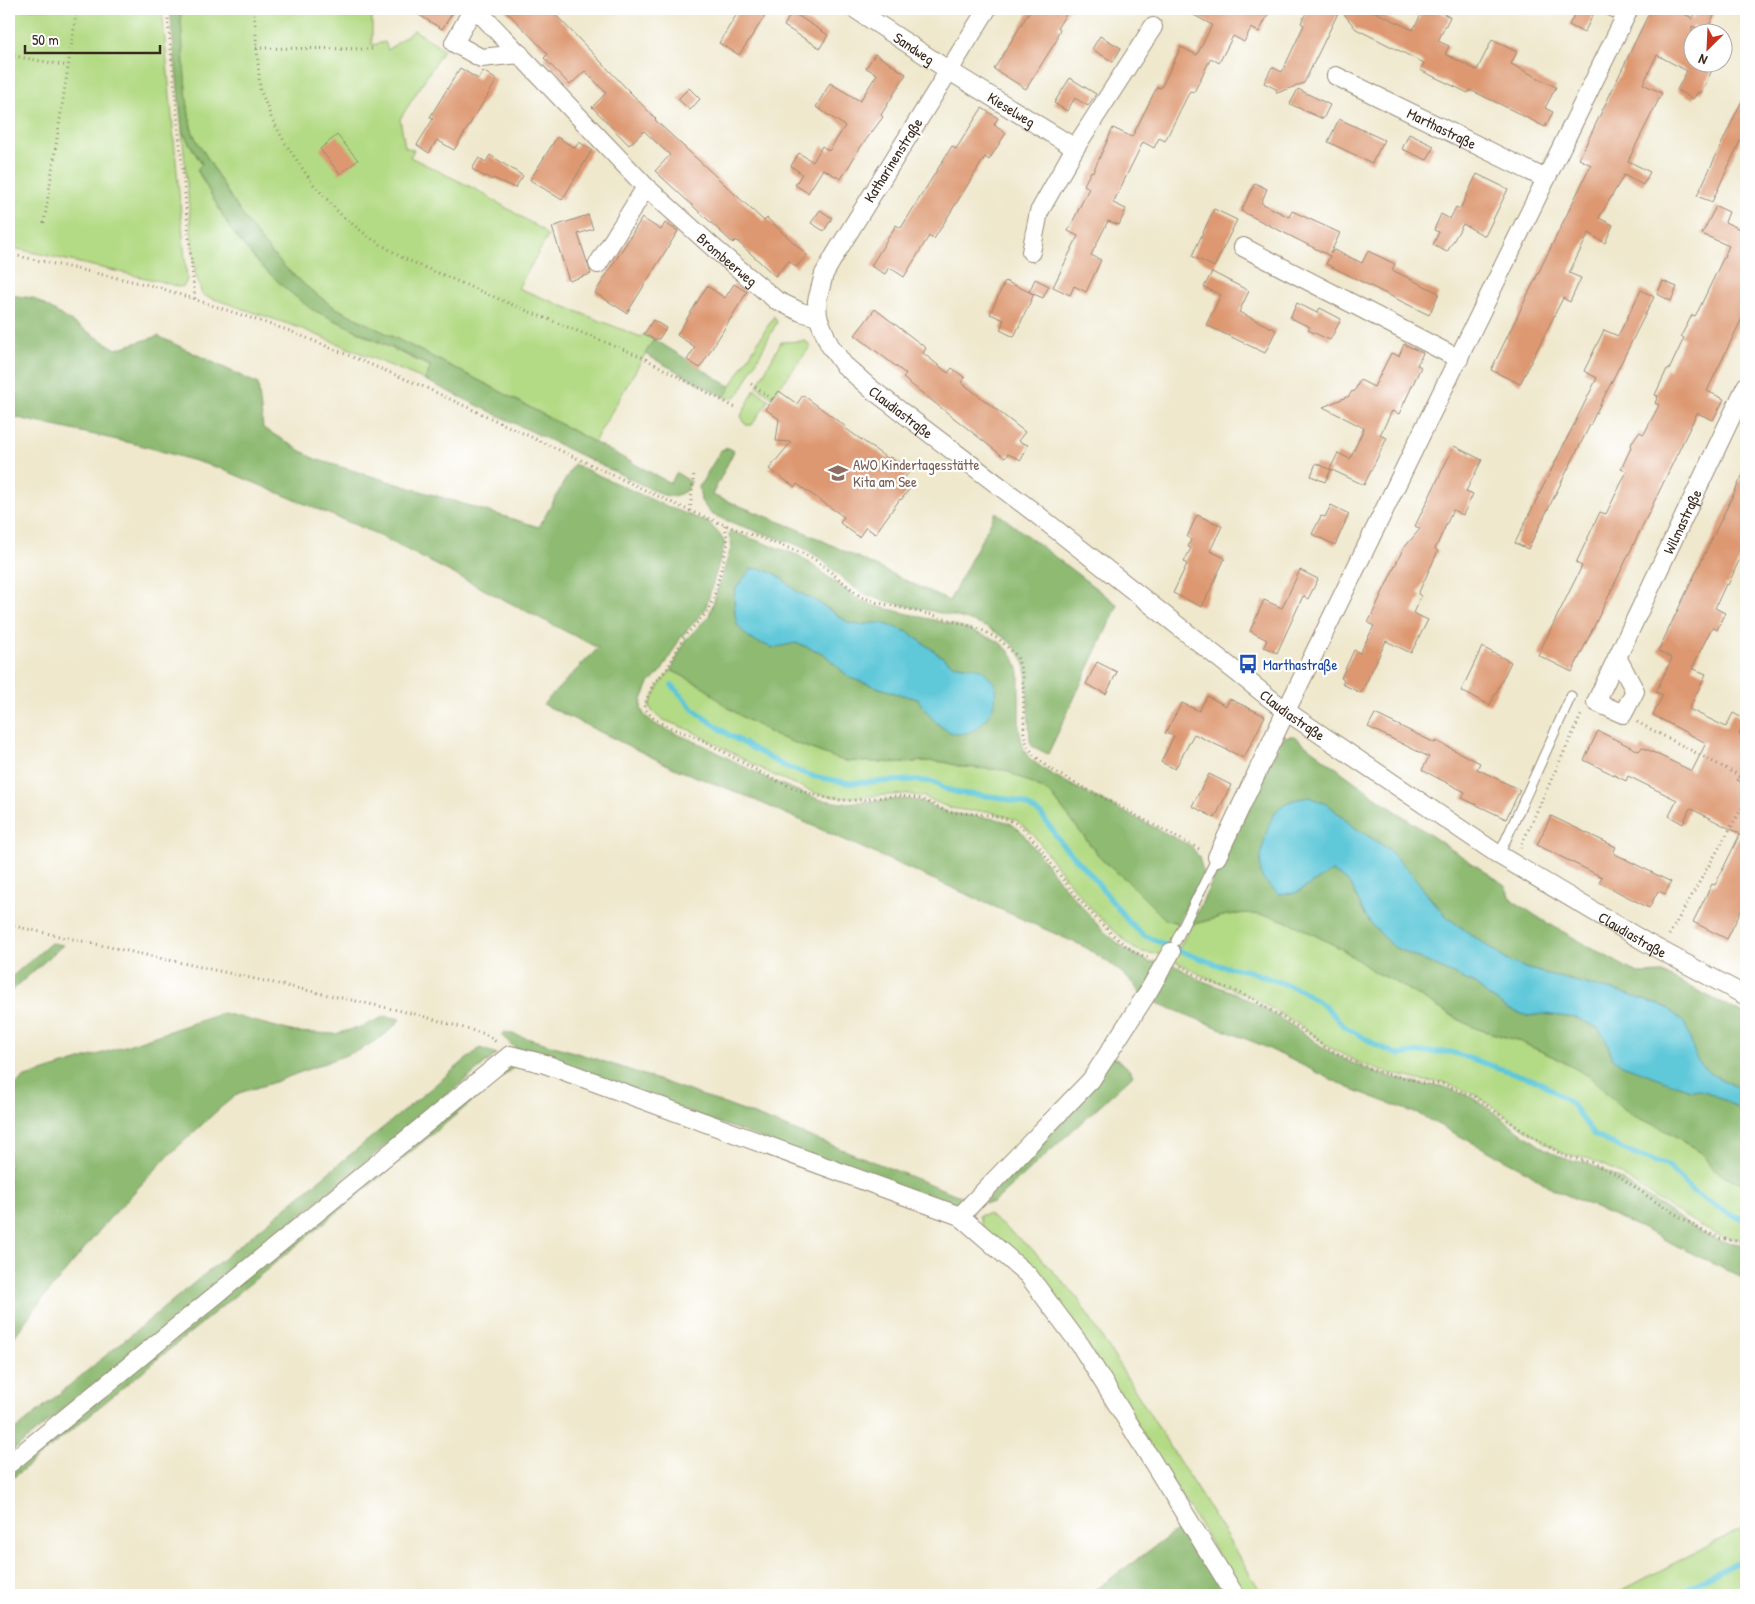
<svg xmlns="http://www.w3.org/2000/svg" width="1755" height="1604" font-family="'Patrick Hand',sans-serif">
	<rect width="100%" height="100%" fill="#fff"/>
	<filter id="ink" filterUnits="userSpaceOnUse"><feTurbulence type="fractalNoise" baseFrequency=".02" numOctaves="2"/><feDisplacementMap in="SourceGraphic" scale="10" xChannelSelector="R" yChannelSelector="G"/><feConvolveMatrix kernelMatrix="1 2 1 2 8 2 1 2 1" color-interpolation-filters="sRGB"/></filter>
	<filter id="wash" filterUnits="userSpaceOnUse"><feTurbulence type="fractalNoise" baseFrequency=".0096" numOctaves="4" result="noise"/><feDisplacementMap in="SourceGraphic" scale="20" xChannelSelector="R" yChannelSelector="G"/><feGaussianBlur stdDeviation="1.12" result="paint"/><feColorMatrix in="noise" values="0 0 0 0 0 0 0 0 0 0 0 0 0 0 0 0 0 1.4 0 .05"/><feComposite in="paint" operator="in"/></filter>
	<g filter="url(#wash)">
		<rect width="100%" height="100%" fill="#efe8cd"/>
		<g fill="#b3da84" stroke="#778251">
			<polygon points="9,9 162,9 187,280 184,286 179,287 159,281 9,247"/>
			<path d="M180,9H372V45L385,42L388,50L414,30L444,49L400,119L405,147L414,150L410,157L477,190L541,229L548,236L518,288L641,337L644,334L654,339L594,442L490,386L334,307C276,268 245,224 211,164C205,153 194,139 191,127C184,88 183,48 180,9Z"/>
			<polygon points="182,131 202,165 197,170 231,230 259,264 365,336 431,367 425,380 300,328 202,295 195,272"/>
			<path d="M774,316L777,322L740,392C736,397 730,400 724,397Z"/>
			<polygon points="806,341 810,347 772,397 757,386 781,342"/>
			<polygon points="755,389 769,400 752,425 746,425 741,416"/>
			<polygon points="671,670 704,687 723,704 741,716 776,736 844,761 902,763 925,761 944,762 962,767 1005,770 1050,793 1103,861 1125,879 1166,920 1179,923 1164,955 1142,952 1133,948 1121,937 1095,913 1063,875 1032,833 1016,820 987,811 969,811 950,808 924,797 906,794 841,798 818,794 773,775 692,731 661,719 653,712 649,706 660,684"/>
			<polygon points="1247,913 1274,917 1293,924 1342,949 1376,973 1392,980 1461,1021 1478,1029 1516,1040 1556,1058 1589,1076 1619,1105 1634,1116 1664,1129 1703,1154 1712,1169 1746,1186 1746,1240 1723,1237 1705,1229 1658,1200 1614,1170 1590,1159 1565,1154 1544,1142 1476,1095 1443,1082 1423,1081 1381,1071 1355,1061 1329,1047 1304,1028 1254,998 1203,976 1173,960 1191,925 1227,915"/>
			<polygon points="988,1214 1033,1250 1076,1296 1263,1595 1243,1595 1074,1323 983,1230 979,1215"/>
			<polygon points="1746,1526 1746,1585 1727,1595 1613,1595"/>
		</g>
		<g fill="#8eba72" stroke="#647248" fill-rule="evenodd">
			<path d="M170,9H180C184,48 184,88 191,127C194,139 205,153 211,164C245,224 276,268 334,307L490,386L670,483L677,473L691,482L687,490C678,496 670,498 661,494L425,380L431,366L311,309L286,289L259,264L231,230L197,169L202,164L182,131Z"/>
			<path d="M9,295L33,298L116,349L158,336L258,384L263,428L315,459L539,527L574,464L659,503L709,523L720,535L725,543L705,610L681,637L661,672L649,683L642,700L641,709L645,716L658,726L703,745L770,780L818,799L841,803L905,799L920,801L949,813L997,819L1010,823L1021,831L1058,879L1102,930L1128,951L1151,963L1161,960L1142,996C1129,974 1106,961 1085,947L739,793L676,769L543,704L598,648L372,532L219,468L140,445L9,416Z"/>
			<polygon points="654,339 731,387 724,397 645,354"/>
			<path d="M729,448L734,451L712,495L798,529L949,601L996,512L1118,605L1048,754L1032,746L1030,741L1026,669C1011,611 913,614 868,595C844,585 829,562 807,550C797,544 786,541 775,537C753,530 731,523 711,514L701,501L699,487L721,450Z"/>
			<path d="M730,531L800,556L855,597L872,605L962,627L998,641L1008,650L1015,660L1019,672V729L1024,750L1029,758L1048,772L1075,787L1191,846L1199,857L1203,872L1179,923L1166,920L1125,879L1103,861L1050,793L1005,770L962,767L944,762L925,761L902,763L844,761L776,736L741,716L723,704L704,687L671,670L686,639L709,616L732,545L729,536ZM776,574L796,591L819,603L849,623L861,625L873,623L908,632L952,664L982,670L949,732L930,716L918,699L895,693L850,678L823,653L796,643L735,615L734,597L736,588Z"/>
			<path d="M1289,736H1294C1360,787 1428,835 1498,880L1505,886L1512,900L1544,921L1631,970L1641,974L1662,973L1746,1015V1092L1708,1072L1697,1060L1668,1008L1614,990L1596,987L1529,969L1508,961L1448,918L1388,849L1351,825L1330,806L1296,893L1332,870L1346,880L1354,889L1363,911L1371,924L1394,947L1475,984L1489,996L1508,1009L1527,1016L1543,1014L1577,1018L1598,1028L1605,1038L1613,1058L1690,1090C1710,1088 1729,1104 1746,1113V1186L1712,1169L1703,1154L1687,1143L1664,1129L1634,1116L1619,1105L1589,1076L1556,1058L1516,1040L1478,1029L1461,1021L1392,980L1376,973L1342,949L1293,924L1274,917L1247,913L1227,915L1191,925L1281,741L1284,737Z"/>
			<polygon points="51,943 63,945 9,993 9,979"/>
			<polygon points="1171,963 1200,980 1235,993 1260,1006 1299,1030 1327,1050 1350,1062 1376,1073 1423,1085 1442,1086 1474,1098 1540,1146 1563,1158 1586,1163 1612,1174 1702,1233 1721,1241 1746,1245 1746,1280 1639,1227 1551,1188 1528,1172 1420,1115 1349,1088 1261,1045 1150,1000"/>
			<polygon points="223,1013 295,1032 335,1034 361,1027 386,1016 401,1019 386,1034 362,1049 272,1083 239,1093 220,1108 168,1156 109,1219 35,1308 9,1344 9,1090 25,1077 122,1047"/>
			<path d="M505,1032C664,1075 817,1140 970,1200L959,1211L515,1048L501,1035Z"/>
			<polygon points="480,1048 497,1054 9,1454 9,1435"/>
			<polygon points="1113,1057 1126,1066 1133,1075 993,1203 984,1203"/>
			<polygon points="519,1063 9,1481 9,1471 506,1064"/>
			<polygon points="1183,1526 1226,1595 1088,1595"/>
		</g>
		<g fill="#5ec8d9" stroke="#4c797c">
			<path d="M751,569H762L776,574L796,591L819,603L849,623L861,625L873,623H882L908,632L952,664L982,669L995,684C995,689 996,695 995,700C991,718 971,741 950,732C938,727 924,710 918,699L895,693L850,678L823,653L796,643L773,648L750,639L738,626L735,615L734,597L736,588Z"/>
			<path d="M1310,797L1330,806L1351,825L1388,849L1413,875L1432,901L1448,918L1508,961L1529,969L1596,987L1614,990L1668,1008L1685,1024L1697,1060L1708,1072L1746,1092V1113C1729,1104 1710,1088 1690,1090L1622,1065L1613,1058L1605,1038L1598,1028L1577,1018L1544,1014L1527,1016L1508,1009L1489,996L1475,984L1394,947L1371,924L1363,911L1353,889L1346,880L1332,871L1296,893L1278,894C1274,889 1265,883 1262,877C1256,864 1268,818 1278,809C1288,800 1297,799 1310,797Z"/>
		</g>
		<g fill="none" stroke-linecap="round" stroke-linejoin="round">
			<g stroke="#5ec8d9" stroke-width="5.5">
				<polyline points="672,685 693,709 729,735 784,766 812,776 849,783 912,780 933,782 946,789 959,793 998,797 1023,803 1041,814 1061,843 1092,876 1128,921 1143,935 1180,951 1221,966 1249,971 1301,990 1326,1007 1344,1026 1378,1046 1399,1055 1421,1052 1451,1052 1540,1082 1571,1103 1594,1135 1638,1156 1667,1165 1693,1192 1729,1214 1740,1218 1746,1217"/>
				<polyline points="1675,1595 1746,1557"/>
			</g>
		</g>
		<g id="blocks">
			<g fill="#dd9871">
				<polygon points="409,9 455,9 442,29"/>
				<polygon points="504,9 550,9 656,119 655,120 764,221 767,218 807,255 796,267 789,261 775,276 736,240 733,243 655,171 670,155 644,131 629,145 592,107 606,93 585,71 570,85 544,58 548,54"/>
				<polygon points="740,9 756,9 766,15 739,55 719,43"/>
				<polygon points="1031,9 1069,9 1058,27 1060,30 1056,37 1058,38 1026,89 994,69"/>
				<polygon points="1183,9 1271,9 1259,32 1251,28 1244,42 1233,36 1219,63 1211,58 1194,92 1190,91 1165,141 1159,138 1154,148 1143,142 1113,203 1126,209 1119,225 1108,221 1091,255 1101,260 1086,292 1074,286 1070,295 1053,287 1078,236 1068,231 1089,188 1084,185 1091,171 1093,172 1113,128 1132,137 1157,87 1161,88 1181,47 1197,55 1212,25"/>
				<polygon points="1308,9 1369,9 1413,30 1424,9 1434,9 1450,17 1438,41 1449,46 1445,54 1477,70 1492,40 1517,52 1511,64 1556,87 1545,108 1553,112 1545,127 1502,105 1470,90 1468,93 1420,70 1424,63 1356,29 1340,9 1304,83 1277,93 1276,89 1264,83 1272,67 1282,72 1304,25 1301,23"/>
				<polygon points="1577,9 1596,9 1584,33 1569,25"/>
				<polygon points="1651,9 1675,9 1692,18 1692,20 1698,9 1717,9 1706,32 1692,26 1692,62 1716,62 1701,93 1698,92 1693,99 1677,90 1687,71 1657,55 1643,84 1662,93 1628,161 1650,172 1643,185 1624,175 1599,218 1613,225 1605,243 1589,233 1569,273 1581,278 1570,302 1563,298 1520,384 1491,370 1591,165 1579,159"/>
				<polygon points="792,12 828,35 820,48 784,26"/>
				<polygon points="1100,36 1121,48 1113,62 1092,49"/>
				<polygon points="875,54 906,74 881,115 883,117 860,148 841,179 823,169 808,193 795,185 802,174 791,166 799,153 813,162 822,146 829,151 845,126 816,107 830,83 860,101 877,74 866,68"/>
				<polygon points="460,68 478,79 483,71 497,80 454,150 437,140 429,153 417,145 433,119 430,117"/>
				<polygon points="1070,78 1096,94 1088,106 1075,98 1067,111 1054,103"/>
				<polygon points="689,88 700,99 690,110 678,99"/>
				<polygon points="1298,89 1330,105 1323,119 1290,104"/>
				<polygon points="1746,92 1746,128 1712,202 1697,196"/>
				<polygon points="982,108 998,118 994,125 1006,133 989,160 985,157 934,239 929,236 904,277 889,267 885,274 871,266 896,225 901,228 952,146 956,149"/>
				<polygon points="1339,119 1384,140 1372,163 1328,142"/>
				<polygon points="1409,134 1434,146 1427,160 1402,149"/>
				<polygon points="337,135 358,160 340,174 320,149"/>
				<polygon points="557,137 575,148 579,142 592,150 562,200 530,180"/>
				<polygon points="490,155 523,176 515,188 493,178 492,180 486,176 485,177 472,169 479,158 486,162"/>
				<polygon points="1477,174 1508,189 1485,236 1463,224 1447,252 1433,245 1439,232 1434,230 1441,214 1450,219 1456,207 1460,209"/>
				<polygon points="1255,183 1267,189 1261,203 1289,217 1292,211 1340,233 1330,254 1334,250 1362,263 1368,251 1395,264 1392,270 1439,293 1429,315 1326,264 1330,256 1241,211"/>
				<polygon points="1716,206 1729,212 1725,222 1746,232 1746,310 1707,391 1724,399 1713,420 1697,413 1572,672 1538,655 1582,566 1576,563 1600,512 1606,514 1627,471 1621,469 1630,450 1632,442 1639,432 1644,434 1659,405 1655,403 1658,396 1655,395 1667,369 1669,370 1684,338 1681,336 1692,315 1695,316 1699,309 1729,246 1702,234"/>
				<polygon points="1214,209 1237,220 1214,267 1192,256"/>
				<polygon points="820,210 832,218 824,231 811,223"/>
				<polygon points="588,215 593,229 578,234 591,274 569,281 552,227"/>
				<polygon points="642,218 661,230 665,223 678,231 627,313 595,293"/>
				<polygon points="1212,272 1249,291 1239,312 1276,330 1265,353 1206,325 1221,295 1204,287"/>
				<polygon points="1035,279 1049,286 1043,298 1029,292"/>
				<polygon points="1005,281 1034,294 1014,337 1000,330 1004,320 990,314"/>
				<polygon points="1663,281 1677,287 1671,301 1657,294"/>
				<polygon points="734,284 747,292 700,368 687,360 695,347 677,335 707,286 725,298"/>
				<polygon points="1641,290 1654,297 1528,549 1515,543 1597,378 1584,371 1604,330 1618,336"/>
				<polygon points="1297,303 1317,313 1320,308 1341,319 1330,340 1308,330 1310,327 1290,318"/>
				<polygon points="875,309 926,348 923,353 948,373 952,368 965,378 961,382 1025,432 1018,441 1028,445 1021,460 1008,454 1005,458 903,378 906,374 855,335"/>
				<polygon points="653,320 666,328 659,339 654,339 644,334"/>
				<polygon points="1404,344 1423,353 1417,365 1421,367 1399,414 1392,411 1380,435 1387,438 1364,485 1330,469 1338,453 1350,459 1364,428 1323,407 1349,396 1352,391 1354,392 1360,380 1374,387 1391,353 1399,356"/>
				<polygon points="779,391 797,404 803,395 846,427 845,428 888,459 890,457 910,471 902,481 911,487 901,500 900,499 875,534 866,527 859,537 840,523 844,517 797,484 795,487 769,469 791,442 776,441 779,419 765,409"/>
				<polygon points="1454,446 1482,460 1466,491 1473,494 1463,515 1453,510 1435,549 1438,551 1418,594 1421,596 1413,613 1428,620 1411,653 1386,641 1361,693 1342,684 1344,680 1341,678 1354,650 1360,653 1374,626 1368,623 1403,549 1420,529 1415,526"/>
				<polygon points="1316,463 1331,470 1325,482 1311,476"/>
				<polygon points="1746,468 1746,545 1728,585 1726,584 1715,608 1725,613 1717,630 1712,627 1692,668 1706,674 1689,709 1726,727 1733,713 1746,720 1739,734 1746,737 1746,762 1737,780 1746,784 1746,901 1727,939 1693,922 1712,884 1715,885 1740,834 1690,808 1683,824 1669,816 1677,800 1628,776 1626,781 1584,760 1598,731 1639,751 1642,747 1692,771 1706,743 1653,715 1663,695 1656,692 1672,658 1658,651"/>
				<polygon points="1331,505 1349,514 1335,545 1312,534 1321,516 1325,517"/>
				<polygon points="1197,515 1222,526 1210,551 1225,558 1202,607 1173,593 1187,564 1184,562 1191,548 1188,547 1191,539 1187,537"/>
				<polygon points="1300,570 1318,579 1308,599 1303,596 1277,653 1264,647 1267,640 1250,631 1264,600 1282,608"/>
				<polygon points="1482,647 1511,662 1490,705 1461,691"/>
				<polygon points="1097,662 1117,672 1106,694 1086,684"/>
				<polygon points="1207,696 1226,706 1230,699 1265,716 1244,758 1194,734 1175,769 1161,762 1174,736 1165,733 1182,703 1199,711"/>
				<polygon points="1375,714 1435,743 1436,741 1480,763 1477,769 1520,790 1506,819 1462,798 1465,792 1422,770 1429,757 1368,727"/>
				<polygon points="1209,774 1231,785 1215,818 1192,806"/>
				<polygon points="1551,816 1616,847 1613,853 1671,882 1665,894 1658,891 1649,908 1599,882 1602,877 1537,845"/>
			</g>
		</g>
	</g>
	<g filter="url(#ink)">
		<use href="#blocks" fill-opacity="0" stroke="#958976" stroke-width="1"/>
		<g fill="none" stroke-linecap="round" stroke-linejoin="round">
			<defs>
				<g id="service">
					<polyline points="1606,9 1625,18"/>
					<polyline points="1499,855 1571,696"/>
					<polyline points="1176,941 1217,857"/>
				</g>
				<g id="minor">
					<polyline points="473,9 454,43 481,58 520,54"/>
					<path id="s1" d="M476,9L646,187L715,249L776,300L801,312L818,317"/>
					<path id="s2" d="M855,9L948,70L1075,148"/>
					<path id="s3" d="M987,9L836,253L824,274L817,301L818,317L829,344L843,364L870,388L1035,513L1286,711L1499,855L1647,943L1746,996"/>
					<path id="s4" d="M1336,76L1546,179"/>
					<polyline points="1243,247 1459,359"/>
					<polyline points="1031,252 1039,212 1075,148 1153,27"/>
					<polyline points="598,264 646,187"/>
					<path id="s5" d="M1617,657L1635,691L1623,714L1596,702L1746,386"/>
					<polyline points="1217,857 1286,711 1629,9"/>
					<polyline points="960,1216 1091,1080 1148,992 1171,952"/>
					<polyline points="9,1464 510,1055 545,1064 960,1216 1028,1275 1081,1346 1235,1595"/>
				</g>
			</defs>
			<use href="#service" stroke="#958976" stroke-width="11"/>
			<use href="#minor" stroke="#958976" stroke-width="20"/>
			<g stroke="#958976" stroke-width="3" stroke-dasharray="1 4" stroke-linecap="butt">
				<polyline points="167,9 195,299"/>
				<polyline points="254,9 260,89 271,117 285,143 313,184 342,216 372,239 403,258 520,308 640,356 736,408"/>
				<polyline points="256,48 372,49"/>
				<polyline points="9,55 68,66"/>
				<polyline points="44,223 77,9"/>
				<polyline points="9,254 154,286 290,331 422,386 690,511 725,525 802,553 817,561 860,596 875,602 933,615 980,629 1000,640 1017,656 1023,677 1024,732 1027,745 1034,755 1045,765 1060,775 1201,850"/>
				<polyline points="751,384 772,399"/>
				<polyline points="690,511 694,472"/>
				<path d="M725,525L728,543L713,600L707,612L683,638L668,668L653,684L644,707C657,728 682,730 702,740C746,763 791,795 840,800C860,802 881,796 901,796C907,797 914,797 920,799C931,802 940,810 951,812C971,815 993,812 1011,821C1030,829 1046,858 1059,874C1074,895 1124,955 1149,957"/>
				<polyline points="1637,722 1746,779"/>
				<polyline points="1520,848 1582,713"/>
				<polyline points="9,925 415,1014 485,1034 498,1043"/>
				<polyline points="1669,935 1746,801"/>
				<polyline points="1181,966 1203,979 1233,990 1254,1000 1301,1029 1325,1047 1356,1063 1379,1072 1423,1083 1443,1084 1475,1097 1520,1129 1564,1156 1590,1162 1616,1174 1656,1202 1703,1231 1720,1238 1746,1243"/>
			</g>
			<use href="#service" stroke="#fff" stroke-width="9"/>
			<use href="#minor" stroke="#fff" stroke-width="18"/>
		</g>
	</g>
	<defs>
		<symbol id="school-bare" viewBox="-9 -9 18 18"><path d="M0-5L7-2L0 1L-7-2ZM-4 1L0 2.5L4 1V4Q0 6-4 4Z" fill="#8d6e63" stroke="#fff" stroke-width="2.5" paint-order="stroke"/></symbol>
		<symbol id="bus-bare" viewBox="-9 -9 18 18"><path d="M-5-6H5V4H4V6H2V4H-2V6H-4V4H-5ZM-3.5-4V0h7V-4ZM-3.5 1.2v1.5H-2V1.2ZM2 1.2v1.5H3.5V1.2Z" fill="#1a4fb4" stroke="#fff" stroke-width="2.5" paint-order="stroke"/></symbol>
	</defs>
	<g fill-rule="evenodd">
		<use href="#school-bare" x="824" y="459" width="28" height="28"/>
		<use href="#bus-bare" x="1234" y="650" width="28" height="28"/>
	</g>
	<g text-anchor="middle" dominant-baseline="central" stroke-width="4.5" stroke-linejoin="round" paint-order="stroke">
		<g font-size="15" fill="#3b2a1e" stroke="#fff">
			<text stroke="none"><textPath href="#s2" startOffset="71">Sandweg</textPath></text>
			<text stroke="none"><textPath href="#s2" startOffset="186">Kieselweg</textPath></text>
			<text stroke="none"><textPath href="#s4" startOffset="118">Marthastraße</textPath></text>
			<text transform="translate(893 160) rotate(-58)">Katharinenstraße</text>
			<text stroke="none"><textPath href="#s1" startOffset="355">Brombeerweg</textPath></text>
			<text stroke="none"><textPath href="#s3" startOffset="484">Claudiastraße</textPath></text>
			<text stroke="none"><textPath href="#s5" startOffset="294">Wilmastraße</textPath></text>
			<text stroke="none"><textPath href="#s3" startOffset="979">Claudiastraße</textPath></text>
			<text stroke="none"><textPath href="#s3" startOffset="1384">Claudiastraße</textPath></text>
		</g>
		<g font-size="15" fill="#785e54" stroke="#fff" text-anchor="start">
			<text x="853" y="464">AWO Kindertagesstätte<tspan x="853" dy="17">Kita am See</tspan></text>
		</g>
		<g font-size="15" fill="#164399" stroke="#fff" text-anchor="start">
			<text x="1263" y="664">Marthastraße</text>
		</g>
	</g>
	<rect width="1755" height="1604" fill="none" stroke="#fff" stroke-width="30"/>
	<g transform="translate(1708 48) rotate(204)"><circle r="24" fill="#ffffff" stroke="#b1aaa5"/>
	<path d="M0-4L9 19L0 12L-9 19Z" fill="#c8321e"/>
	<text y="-8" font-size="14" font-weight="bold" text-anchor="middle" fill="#3b2a1e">N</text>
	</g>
	<path d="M25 45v8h135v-8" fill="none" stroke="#3b2a1e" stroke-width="2.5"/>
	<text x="32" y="45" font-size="15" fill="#3b2a1e" stroke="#ffffff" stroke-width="4" paint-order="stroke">50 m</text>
</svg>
